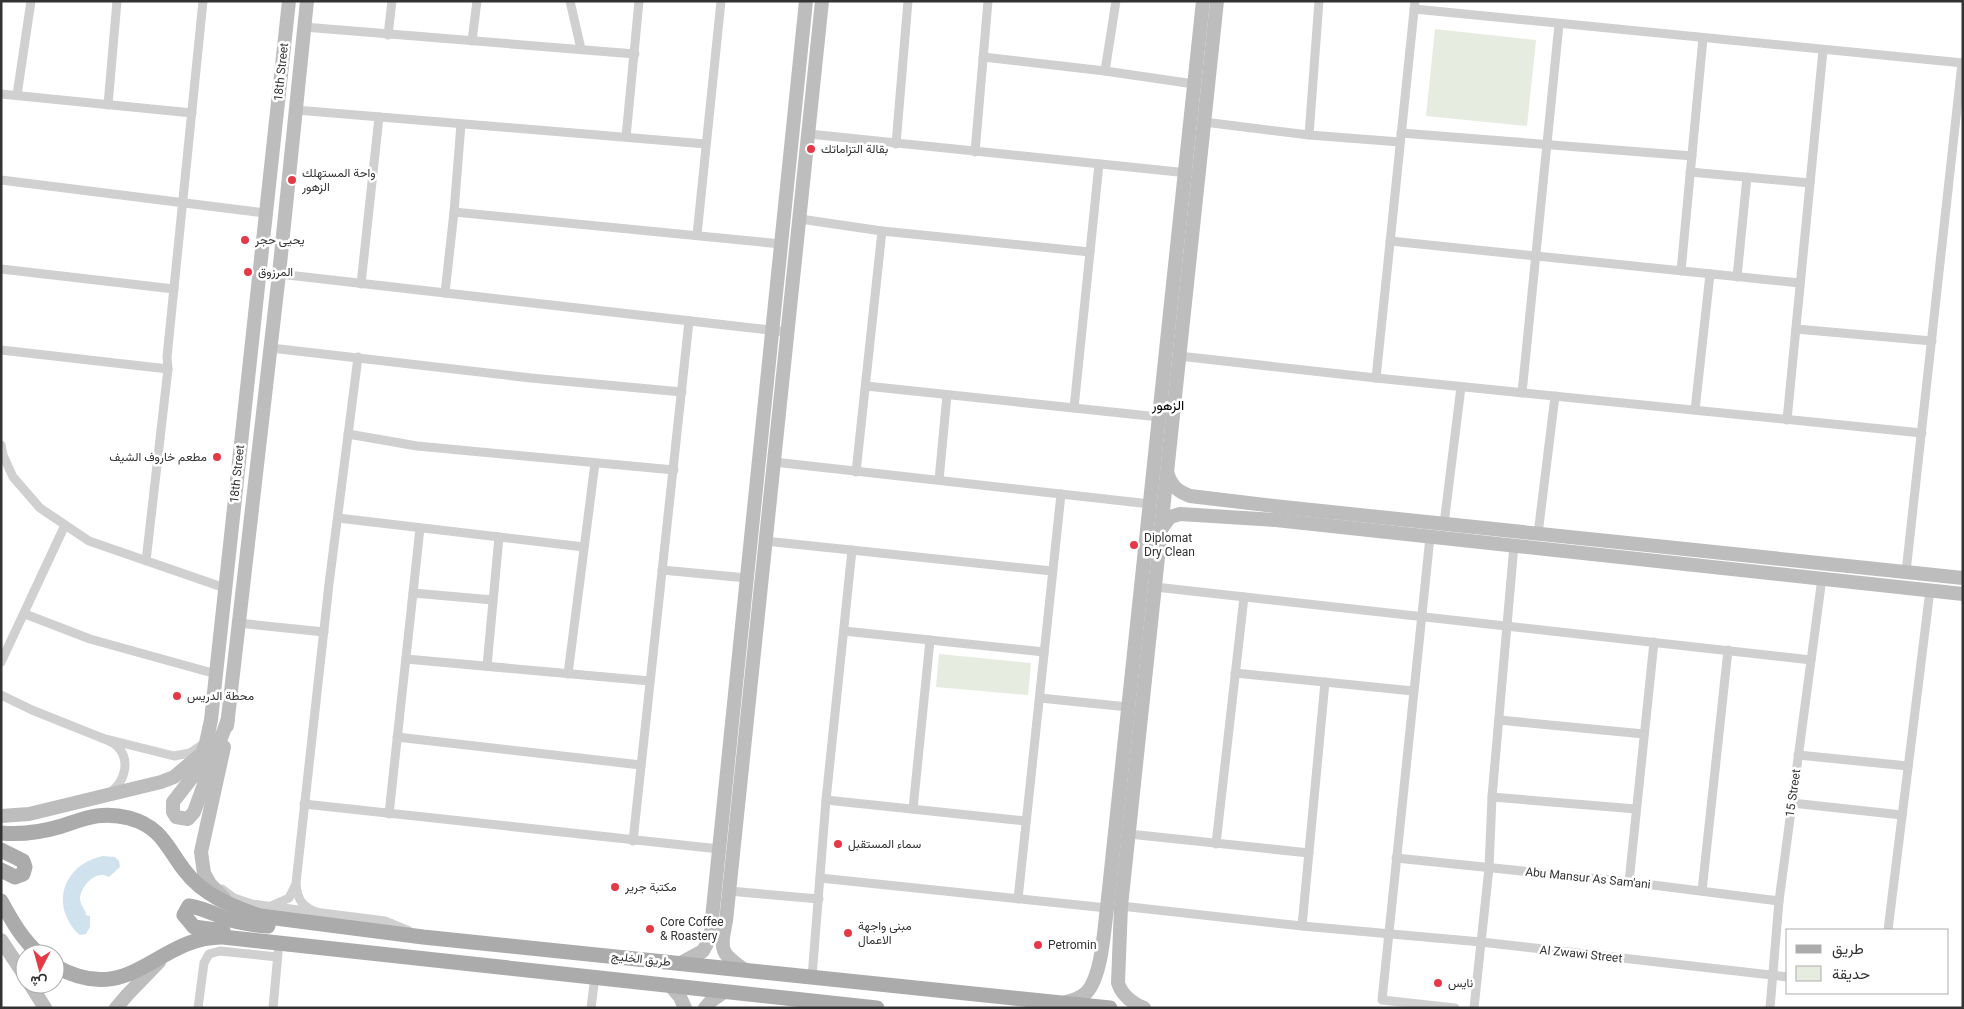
<svg xmlns="http://www.w3.org/2000/svg" width="1964" height="1009" font-family="Roboto,Vazirmatn,sans-serif">
	<rect width="100%" height="100%" fill="#fff"/>
	<g fill="#e6ecdf">
		<polygon points="1435,29 1536,40 1527,126 1426,116"/>
		<polygon points="939,654 1031,663 1028,695 936,687"/>
	</g>
	<path fill="#cfe2ee" d="M103,856L115,857L119,861L120,867L109,877C96,869 81,886 80,898C80,903 83,907 85,911C88,917 83,914 90,916V927L86,934L80,935C73,930 68,921 65,913C56,884 77,861 103,856Z"/>
	<g fill="none" stroke-linecap="round" stroke-linejoin="round">
		<g stroke="#d0d0d0" stroke-width="9">
			<polyline points="570,1 581,49"/>
			<polyline points="1414,9 1963,63"/>
			<polyline points="304,27 635,54"/>
			<polyline points="388,35 392,1"/>
			<polyline points="472,41 477,1"/>
			<polyline points="983,57 1105,71 1116,1"/>
			<polyline points="1105,71 1194,84"/>
			<polyline points="1,94 192,113"/>
			<polyline points="17,95 31,1"/>
			<polyline points="108,105 117,1"/>
			<polyline points="296,110 706,144"/>
			<polyline points="1204,122 1309,135 1400,142"/>
			<polyline points="1401,133 1692,156"/>
			<polyline points="809,134 1188,173"/>
			<polyline points="1309,135 1319,1"/>
			<polyline points="626,137 639,1"/>
			<polyline points="896,144 908,1"/>
			<polyline points="975,152 988,1"/>
			<polyline points="1690,172 1810,183"/>
			<polyline points="1,180 265,213"/>
			<polyline points="454,212 461,124"/>
			<polyline points="800,219 882,231 1090,252"/>
			<polyline points="697,235 721,1"/>
			<polyline points="1390,241 1800,283"/>
			<polyline points="1,269 174,289"/>
			<polyline points="1681,271 1703,38"/>
			<polyline points="279,274 787,332"/>
			<polyline points="1737,277 1747,177"/>
			<polyline points="361,284 379,117"/>
			<polyline points="445,293 454,212 781,244"/>
			<polyline points="1796,329 1932,341"/>
			<polyline points="271,348 531,378 682,392"/>
			<polyline points="1,350 168,369"/>
			<polyline points="1179,356 1376,378 1922,433"/>
			<polyline points="1376,378 1415,1"/>
			<polyline points="866,386 1159,417"/>
			<polyline points="1522,393 1559,24"/>
			<polyline points="1074,408 1099,164"/>
			<polyline points="1695,410 1710,274"/>
			<polyline points="1787,420 1823,50"/>
			<polyline points="348,434 417,446 674,470"/>
			<polyline points="1,445 3,455 13,477 40,508 89,541 225,588"/>
			<polyline points="774,462 1150,504"/>
			<polyline points="856,472 882,231"/>
			<polyline points="939,480 947,395"/>
			<polyline points="338,518 584,547"/>
			<polyline points="1444,524 1461,387"/>
			<polyline points="1538,534 1555,396"/>
			<polyline points="1430,537 1382,1000 1455,1008"/>
			<polyline points="765,541 1052,571"/>
			<polyline points="146,561 168,369 167,357 203,1"/>
			<polyline points="662,570 747,578"/>
			<polyline points="1906,572 1962,63"/>
			<polyline points="1155,587 1811,660"/>
			<polyline points="413,593 493,600"/>
			<polyline points="25,614 90,639 216,674"/>
			<polyline points="238,623 324,632"/>
			<polyline points="844,631 1044,652"/>
			<polyline points="406,659 650,681"/>
			<polyline points="1,662 65,525"/>
			<polyline points="487,666 499,537"/>
			<polyline points="1235,673 1413,691"/>
			<polyline points="568,674 595,463"/>
			<polyline points="1,695 32,710 102,738"/>
			<polyline points="1040,698 1128,707"/>
			<polyline points="1499,720 1644,734"/>
			<polyline points="397,737 641,765"/>
			<polyline points="1798,755 1908,766"/>
			<path d="M111,792C125,781 131,760 117,746C113,742 107,740 102,738L174,756L190,753L205,743"/>
			<polyline points="1492,797 1636,809"/>
			<polyline points="826,800 1026,821"/>
			<polyline points="1792,803 1902,815"/>
			<polyline points="304,804 719,849"/>
			<polyline points="913,809 930,640"/>
			<polyline points="389,814 420,528"/>
			<polyline points="1129,834 1309,853"/>
			<polyline points="633,841 689,321"/>
			<polyline points="1216,844 1244,597"/>
			<polyline points="1396,858 1629,882 1779,901"/>
			<polyline points="820,878 1107,908"/>
			<polyline points="1629,882 1654,642"/>
			<polyline points="222,889 234,898 252,904 385,921 409,931"/>
			<polyline points="729,891 819,899"/>
			<polyline points="1702,891 1728,650"/>
			<polyline points="1018,899 1061,494"/>
			<polyline points="273,905 289,898 295,886"/>
			<polyline points="1121,906 1302,926 1481,942 1788,977"/>
			<path d="M319,913C303,908 297,900 296,883L329,584L358,357"/>
			<polyline points="1302,926 1325,682"/>
			<polyline points="1888,930 1930,590"/>
			<polyline points="812,977 826,800 852,550"/>
			<polyline points="198,1008 204,963 209,954 220,951 277,957"/>
			<polyline points="273,1008 278,953"/>
			<polyline points="591,1008 595,976"/>
			<polyline points="1474,1008 1489,868 1492,797 1514,545"/>
			<polyline points="1770,1008 1779,901 1822,578"/>
		</g>
		<g stroke="#bdbdbd" stroke-width="14">
			<path d="M1167,472C1171,486 1177,491 1190,496L1283,507L1963,578"/>
			<polyline points="1161,529 1170,517 1180,514 1276,520 1963,594"/>
			<polyline points="228,719 194,812 188,819 176,817 173,812 173,802 194,775 206,743 211,720 289,1"/>
			<polyline points="227,726 279,274 307,1"/>
			<polyline points="224,747 201,852 204,873 210,884 224,898"/>
			<polyline points="1,816 29,814 161,782 174,777 200,755"/>
			<polyline points="1,940 25,976"/>
			<polyline points="681,963 703,951 710,938 806,1"/>
			<path d="M745,970C720,953 720,951 726,921L822,1"/>
			<polyline points="30,984 45,1008"/>
			<polyline points="670,985 680,997 685,1008"/>
			<path d="M1062,1003C1071,1001 1080,999 1087,992C1102,975 1104,930 1107,908L1203,1"/>
			<polyline points="116,1008 128,994 159,962"/>
			<polyline points="705,1008 711,1001 724,992"/>
			<path d="M1144,1008C1132,1003 1122,996 1118,983L1121,906L1217,1"/>
		</g>
		<g stroke="#ababab" stroke-width="15">
			<path d="M1,833C22,835 42,832 62,826C86,818 102,811 129,818C162,827 167,848 185,871C203,895 233,907 260,916L423,937L1110,1008"/>
			<polyline points="1,850 23,861 25,867 23,874 15,877 1,870"/>
			<path d="M1,901C12,921 22,939 39,954"/>
			<path d="M223,931L194,927L184,915L189,906C203,908 212,913 224,918C238,923 254,925 268,926"/>
			<path d="M55,966C131,1009 157,936 223,937L877,1008"/>
		</g>
	</g>
	<g fill="#e63946" stroke="#fff" stroke-width="2">
		<circle cx="811" cy="149" r="5"/>
		<circle cx="292" cy="180" r="5"/>
		<circle cx="245" cy="240" r="5"/>
		<circle cx="248" cy="272" r="5"/>
		<circle cx="217" cy="457" r="5"/>
		<circle cx="1134" cy="545" r="5"/>
		<circle cx="177" cy="696" r="5"/>
		<circle cx="838" cy="844" r="5"/>
		<circle cx="615" cy="887" r="5"/>
		<circle cx="650" cy="929" r="5"/>
		<circle cx="848" cy="933" r="5"/>
		<circle cx="1038" cy="945" r="5"/>
		<circle cx="1438" cy="983" r="5"/>
	</g>
	<g text-anchor="middle" dominant-baseline="central" stroke-width="5" stroke-linejoin="round" paint-order="stroke">
		<g font-size="12" fill="#333" stroke="#fff">
			<text transform="translate(281 72) rotate(-84)">18th Street</text>
			<text transform="translate(237 474) rotate(-84)">18th Street</text>
			<text transform="translate(1793 793) rotate(-82)">15 Street</text>
			<text transform="translate(1588 878) rotate(6)">Abu Mansur As Sam'ani</text>
			<text transform="translate(1581 954) rotate(6)">Al Zwawi Street</text>
			<text transform="translate(641 959) rotate(6)">طريق الخليج</text>
		</g>
		<g font-size="12" fill="#333" stroke="#fff" text-anchor="start">
			<text x="821" y="149">بقالة التزاماتك</text>
			<text x="302" y="173">واحة المستهلك<tspan x="302" dy="14">الزهور</tspan></text>
			<text x="255" y="240">يحيى حجر</text>
			<text x="258" y="272">المرزوق</text>
			<text x="207" y="457" text-anchor="end">مطعم خاروف الشيف</text>
			<text x="1144" y="538">Diplomat<tspan x="1144" dy="14">Dry Clean</tspan></text>
			<text x="187" y="696">محطة الدريس</text>
			<text x="848" y="844">سماء المستقبل</text>
			<text x="625" y="887">مكتبة جرير</text>
			<text x="660" y="922">Core Coffee<tspan x="660" dy="14">&amp; Roastery</tspan></text>
			<text x="858" y="926">مبنى واجهة<tspan x="858" dy="14">الاعمال</tspan></text>
			<text x="1048" y="945">Petromin</text>
			<text x="1448" y="983">نايس</text>
		</g>
		<g font-size="14" fill="#000" stroke="#fff">
			<text x="1168" y="405">الزهور</text>
		</g>
	</g>
	<rect width="1964" height="1009" fill="none" stroke="#333333" stroke-width="5"/>
	<rect x="1786" y="929" width="162" height="65" fill="#ffffff" stroke="#adadad"/>
	<rect x="1796" y="945" width="25" height="8" fill="#ababab" stroke="#adadad"/>
	<text x="1832" y="954" font-size="15" fill="#333333">طريق</text>
	<rect x="1796" y="966" width="25" height="15" fill="#e6ecdf" stroke="#adadad"/>
	<text x="1832" y="979" font-size="15" fill="#333333">حديقة</text>
	<g transform="translate(40 969) rotate(186)"><circle r="24" fill="#ffffff" stroke="#adadad"/>
	<path d="M0-4L9 19L0 12L-9 19Z" fill="#e63946"/>
	<text y="-8" font-size="14" font-weight="bold" text-anchor="middle" fill="#333333">ش</text>
	</g>
</svg>
